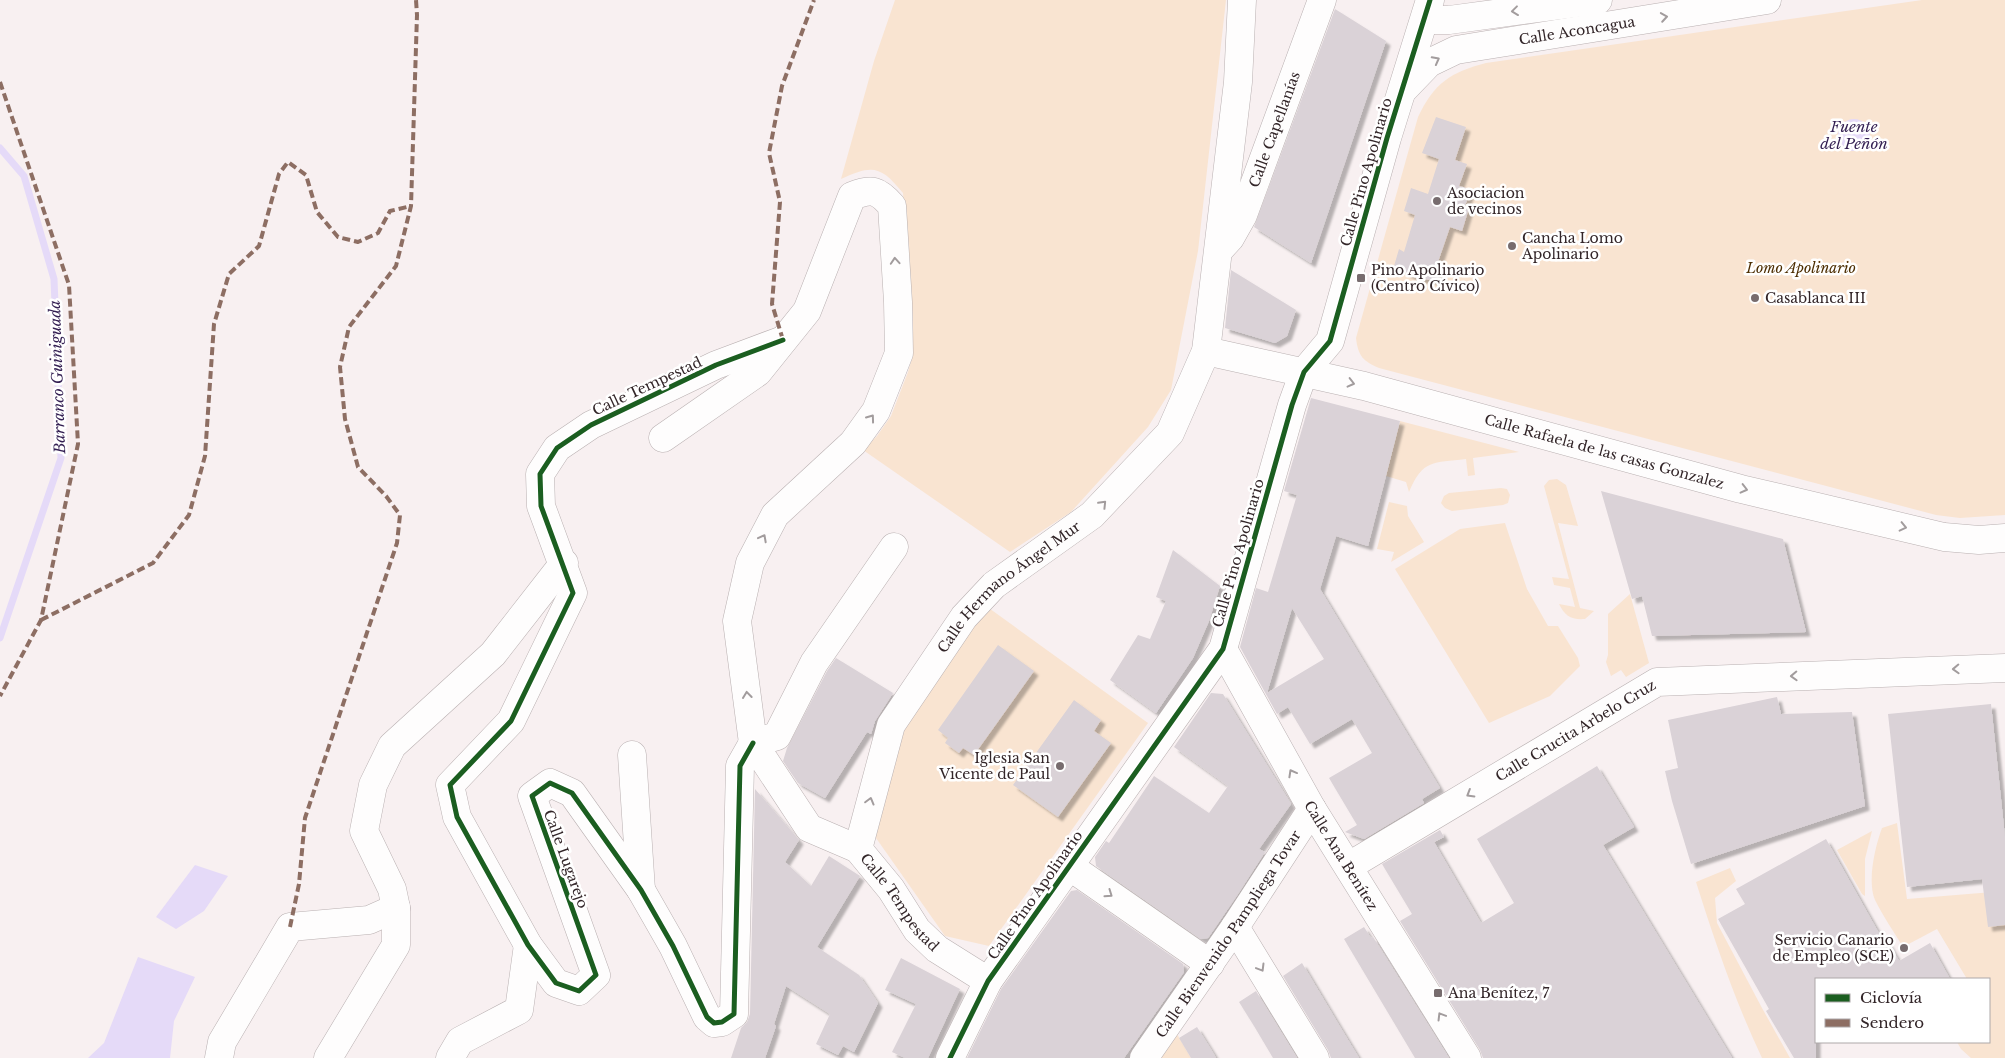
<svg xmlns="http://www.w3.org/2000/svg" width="2005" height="1058" font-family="'Libre Baskerville',serif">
	<defs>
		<filter id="shadow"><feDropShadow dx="4.5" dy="4.5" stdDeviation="1" flood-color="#0004"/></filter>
	</defs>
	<rect width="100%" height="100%" fill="#f8f0f1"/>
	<g fill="#f9e4d1">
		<path d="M895,0H1226L1198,251L1171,390L1148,427L1071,512L1010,552L863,450L877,436L891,416L908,372L912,358L913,320L903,193C881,166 873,164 841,179L874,61Z"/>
		<path d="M1922,0H2005V515L1960,518L1936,515L1379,368C1363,361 1358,356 1356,338L1418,117C1434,83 1451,72 1486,63Z"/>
		<path d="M1400,421L1519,452L1473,458L1475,475L1468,476L1466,459C1433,463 1423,459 1409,492L1406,482L1386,476Z"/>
		<path d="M1557,479L1566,485L1578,526L1558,523L1580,608L1594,611L1585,619C1571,620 1565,616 1559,604L1575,607L1570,588L1554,585L1552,577L1569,579L1544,486L1549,480Z"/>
		<polygon points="1501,488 1507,489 1510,495 1508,503 1503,505 1452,511 1445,508 1441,503 1444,496 1449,493"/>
		<polygon points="1389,502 1407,506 1408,516 1424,542 1391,562 1394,552 1377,549"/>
		<polygon points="1505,523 1527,589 1548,626 1558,626 1578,658 1580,666 1550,696 1489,723 1395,569 1460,529"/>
		<polygon points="1630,594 1649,663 1626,677 1621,670 1611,676 1606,662 1608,655 1608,614"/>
		<polygon points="986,606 1148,723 989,946 945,936 876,838 873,818 908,711"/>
		<path d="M1897,823L1907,899L2005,891V1058H1971L1961,1049L1957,1042H1989V979H1967L1937,929L1903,947C1894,932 1883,916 1875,900C1867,881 1875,847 1882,828Z"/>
		<polygon points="1872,831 1865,859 1865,896 1862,894 1837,850"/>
		<path d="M1730,868L1736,881L1715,898L1717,923L1762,1008L1790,1058H1762C1735,1001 1715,942 1696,882Z"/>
		<polygon points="1177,1034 1191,1058 1160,1058"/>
	</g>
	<g fill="#e5daf8">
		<circle cx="1854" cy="135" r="16"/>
		<polygon points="195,865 228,876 204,911 176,929 156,917"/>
		<polygon points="138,957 195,977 174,1021 170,1058 88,1058 104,1043"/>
	</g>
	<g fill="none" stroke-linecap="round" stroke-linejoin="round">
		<polyline stroke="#e5daf8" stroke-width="7" points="0,148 24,176 54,279 61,458 0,638"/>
	</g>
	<g fill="#dad2d7" fill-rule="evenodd" filter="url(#shadow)">
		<polygon points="1335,9 1386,41 1311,263 1254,227"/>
		<polygon points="1436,117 1466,127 1455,160 1467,164 1459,186 1471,189 1465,206 1469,208 1462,231 1450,227 1438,262 1443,264 1437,281 1416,278 1394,266 1399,249 1404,252 1415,215 1404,211 1411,188 1428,194 1439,159 1422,153"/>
		<polygon points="1231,270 1296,310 1287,336 1275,343 1225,328"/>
		<path d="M1311,398L1400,421L1368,546L1336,536L1320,589L1440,788L1422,799L1424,803L1364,839L1345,832L1357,825L1329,778L1372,753L1352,719L1310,744L1288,707L1277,714L1240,647L1256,588L1268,592L1297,495L1284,491ZM1292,608L1324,659L1267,693Z"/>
		<polygon points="1601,491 1783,539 1806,632 1652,636 1642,596 1632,599"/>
		<polygon points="1173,550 1220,586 1209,621 1193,658 1156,713 1110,680 1138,635 1150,639 1166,601 1156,597"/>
		<polygon points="998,645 1034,671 974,755 963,748 959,753 945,743 948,738 938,730"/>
		<polygon points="836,658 893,693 875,721 871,734 867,732 825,798 798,783 783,761 787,748 827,671"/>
		<polygon points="1211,693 1223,694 1291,804 1259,849 1265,852 1238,894 1208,938 1201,939 1096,866 1095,857 1106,841 1109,843 1154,776 1209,813 1228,786 1174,747"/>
		<polygon points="1777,697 1781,714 1852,712 1865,806 1691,864 1672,801 1665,771 1678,768 1668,720"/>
		<polygon points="1074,700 1101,720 1094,731 1111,743 1058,817 1013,785"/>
		<polygon points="1991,704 2005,837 2005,925 1988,927 1982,879 1907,887 1888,714"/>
		<polygon points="1597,766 1634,827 1603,845 1732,1058 1483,1058 1480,1050 1400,921 1412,914 1382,864 1440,830 1444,837 1434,842 1481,923 1514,903 1477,839"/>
		<polygon points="755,789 799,840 785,862 811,886 829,856 860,876 817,947 859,975 878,1003 854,1052 843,1046 838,1055 816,1044 830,1014 786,986 774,1024 776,1026 765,1058 731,1058 741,1028 747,1022 750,1014"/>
		<polygon points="1826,839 1885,944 1888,942 1899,961 1930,943 1950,979 1816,979 1816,1058 1794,1058 1766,1011 1769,1009 1718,919 1745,904 1736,889"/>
		<polygon points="1077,890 1183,964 1184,972 1124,1058 967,1058 1001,989 1071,891"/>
		<polygon points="1364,927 1371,938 1373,937 1449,1058 1415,1058 1344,939"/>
		<polygon points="901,958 960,989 928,1058 905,1058 892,1052 916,1004 885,990"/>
		<polygon points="1302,963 1339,1025 1359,1058 1331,1058 1328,1050 1283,976"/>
		<polygon points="1256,991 1297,1058 1273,1058 1254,1026 1239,1002"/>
		<polygon points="1197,1027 1212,1051 1216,1058 1191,1058 1179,1038"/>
	</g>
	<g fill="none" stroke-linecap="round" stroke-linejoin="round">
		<defs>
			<g id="minor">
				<polyline points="1425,20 1449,20 1598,0"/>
				<path id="s1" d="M1403,90L1429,63L1456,50L1767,0"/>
				<path id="s2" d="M1219,250L1230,238L1243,215L1322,0"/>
				<path id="s3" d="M1206,351L1364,386L1741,489L1944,537L1979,540L2005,538"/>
				<path id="s4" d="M663,438L758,372L807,311L852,196C872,188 878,190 892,206L898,302L899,353L876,411L853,443L775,515L750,563L737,621L753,743L809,828L858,849L891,889L917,930L937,949L988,981"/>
				<path id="s5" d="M1223,649L1312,809L1467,1058"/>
				<polyline points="753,743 740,766 734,1014 722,1022 714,1023 707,1017 673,946 641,890 572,793 550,783 532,796 596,975 579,991 556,983 528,945 457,817 450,785 511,721 573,593 541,506 540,474 557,448 591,425 716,365 783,340"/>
				<polyline points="753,743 777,736 814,663 894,547"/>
				<polyline points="632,755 641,890"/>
				<path id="s6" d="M858,849L891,725L964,617L994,585L1092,515L1170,433L1206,351L1238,82L1242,0"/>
				<polyline points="1069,866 1210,964"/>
				<path id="s7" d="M1349,866L1657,682L2005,668"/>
				<polyline points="1235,927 1315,1058"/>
				<polyline points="219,1058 222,1042 290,927 369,920 396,908 392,889 364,831 373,785 392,746 493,654 564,563"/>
				<polyline points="328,1058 396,945 396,908"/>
				<polyline points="450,1058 460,1041 519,1010 528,945"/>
				<polyline points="950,1058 988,981 1223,649 1292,405 1304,372 1330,341 1387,138 1430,0"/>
				<path id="s8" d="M1144,1058L1235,927L1312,809"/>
			</g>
		</defs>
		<use href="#minor" stroke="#b9b0b1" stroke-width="29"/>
		<use href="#minor" stroke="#fefdfd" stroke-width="28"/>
		<g stroke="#8d6e63" stroke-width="4" stroke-dasharray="8 4" stroke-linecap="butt">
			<polyline points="0,82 69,285 78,444 41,620 0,696"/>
			<polyline points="783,340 772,304 780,202 769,153 782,86 814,0"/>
			<polyline points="41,620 153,563 189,515 205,456 214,324 229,274 259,246 279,174 288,162 306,175 317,212 338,237 358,242 378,233 390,211 411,206"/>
			<polyline points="290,927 299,884 305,818 397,543 400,515 386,496 358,467 345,419 340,367 349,327 396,266 411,206 417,15 416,0"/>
		</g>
		<defs>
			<g id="cycleway">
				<polyline points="753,743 740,766 734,1014 722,1022 714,1023 707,1017 673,946 641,890 572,793 550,783 532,796 596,975 579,991 556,983 528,945 457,817 450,785 511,721 573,593 541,506 540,474 557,448 591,425 716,365 783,340"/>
				<polyline points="950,1058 988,981 1223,649 1292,405 1304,372 1330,341 1387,138 1430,0"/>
			</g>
		</defs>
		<use href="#cycleway" stroke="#fff" stroke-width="8"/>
		<use href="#cycleway" stroke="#1b5e20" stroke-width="5"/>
	</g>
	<defs><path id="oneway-chevron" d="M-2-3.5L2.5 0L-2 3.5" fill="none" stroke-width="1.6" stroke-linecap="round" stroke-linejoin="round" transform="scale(1.25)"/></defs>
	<g stroke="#a29c9d">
		<use href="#oneway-chevron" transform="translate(1515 11) rotate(173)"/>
		<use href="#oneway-chevron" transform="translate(1664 17) rotate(-9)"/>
		<use href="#oneway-chevron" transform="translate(1436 60) rotate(-28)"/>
		<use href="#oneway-chevron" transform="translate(895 261) rotate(-94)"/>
		<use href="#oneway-chevron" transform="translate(1351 383) rotate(14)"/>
		<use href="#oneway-chevron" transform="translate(871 418) rotate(-54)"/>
		<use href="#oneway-chevron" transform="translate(1744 489) rotate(14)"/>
		<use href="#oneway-chevron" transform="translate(1103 504) rotate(-46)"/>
		<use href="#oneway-chevron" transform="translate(1903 527) rotate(13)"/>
		<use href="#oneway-chevron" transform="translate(763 538) rotate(-62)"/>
		<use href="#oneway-chevron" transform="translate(1956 669) rotate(178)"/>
		<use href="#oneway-chevron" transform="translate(1794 676) rotate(178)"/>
		<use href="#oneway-chevron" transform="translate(747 695) rotate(-97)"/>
		<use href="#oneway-chevron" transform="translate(1292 773) rotate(-119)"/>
		<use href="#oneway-chevron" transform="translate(1470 794) rotate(149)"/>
		<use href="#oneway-chevron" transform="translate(870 801) rotate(-75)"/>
		<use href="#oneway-chevron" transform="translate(1109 894) rotate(35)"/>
		<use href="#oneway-chevron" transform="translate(1261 968) rotate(59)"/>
		<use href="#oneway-chevron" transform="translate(1441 1016) rotate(-121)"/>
	</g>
	<g fill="#776c6e" stroke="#fff" stroke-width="2">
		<circle cx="1437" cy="201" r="5"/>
		<circle cx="1512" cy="246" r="5"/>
		<rect x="1356" y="273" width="10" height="10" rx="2.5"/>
		<circle cx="1755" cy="298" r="5"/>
		<circle cx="1060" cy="766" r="5"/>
		<circle cx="1904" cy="948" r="5"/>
		<rect x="1433" y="988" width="10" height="10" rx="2.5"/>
	</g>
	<g text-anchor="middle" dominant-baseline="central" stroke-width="5" stroke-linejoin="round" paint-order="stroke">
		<g font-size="14" fill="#322528" stroke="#fff">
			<text stroke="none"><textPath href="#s1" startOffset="190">Calle Aconcagua</textPath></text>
			<text stroke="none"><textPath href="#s2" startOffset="134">Calle Capellanías</textPath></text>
			<text transform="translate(1366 172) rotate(-74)">Calle Pino Apolinario</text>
			<text transform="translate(647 386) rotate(-25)">Calle Tempestad</text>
			<text stroke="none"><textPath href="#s3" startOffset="411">Calle Rafaela de las casas Gonzalez</textPath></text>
			<text transform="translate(1238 553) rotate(-74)">Calle Pino Apolinario</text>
			<text stroke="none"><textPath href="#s6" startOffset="312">Calle Hermano Ángel Mur</textPath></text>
			<text stroke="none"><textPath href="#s7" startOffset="264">Calle Crucita Arbelo Cruz</textPath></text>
			<text stroke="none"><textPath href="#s5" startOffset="238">Calle Ana Benítez</textPath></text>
			<text transform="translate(566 859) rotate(70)">Calle Lugarejo</text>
			<text transform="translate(1035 895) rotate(-55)">Calle Pino Apolinario</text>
			<text stroke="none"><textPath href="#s4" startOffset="1178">Calle Tempestad</textPath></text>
			<text stroke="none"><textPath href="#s8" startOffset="150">Calle Bienvenido Pampliega Tovar</textPath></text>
		</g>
		<g font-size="14" fill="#322528" stroke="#fff" text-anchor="start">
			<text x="1447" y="193">Asociacion<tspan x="1447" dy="16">de vecinos</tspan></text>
			<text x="1522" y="238">Cancha Lomo<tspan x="1522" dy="16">Apolinario</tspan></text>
			<text x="1371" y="270">Pino Apolinario<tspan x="1371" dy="16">(Centro Cívico)</tspan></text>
			<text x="1765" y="298">Casablanca III</text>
			<text x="1050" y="758" text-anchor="end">Iglesia San<tspan x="1050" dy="16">Vicente de Paul</tspan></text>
			<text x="1894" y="940" text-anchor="end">Servicio Canario<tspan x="1894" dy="16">de Empleo (SCE)</tspan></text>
			<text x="1448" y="993">Ana Benítez, 7</text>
		</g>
		<g font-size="14" font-style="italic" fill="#4c2d00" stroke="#fff">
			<text x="1801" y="268">Lomo Apolinario</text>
		</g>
		<g font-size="15" font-style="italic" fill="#331f52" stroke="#fff">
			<text x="1854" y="126">Fuente<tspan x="1854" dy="17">del Peñón</tspan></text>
			<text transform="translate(57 377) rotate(-92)">Barranco Guiniguada</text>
		</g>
	</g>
	<rect x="1815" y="978" width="175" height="65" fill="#ffffff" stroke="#ada8a9"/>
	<rect x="1825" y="994" width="25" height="8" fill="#1b5e20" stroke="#ada8a9"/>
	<text x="1860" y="1003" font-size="15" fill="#322528">Ciclovía</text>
	<rect x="1825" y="1019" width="25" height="8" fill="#8d6e63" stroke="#ada8a9"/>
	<text x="1860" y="1028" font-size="15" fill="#322528">Sendero</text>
</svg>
